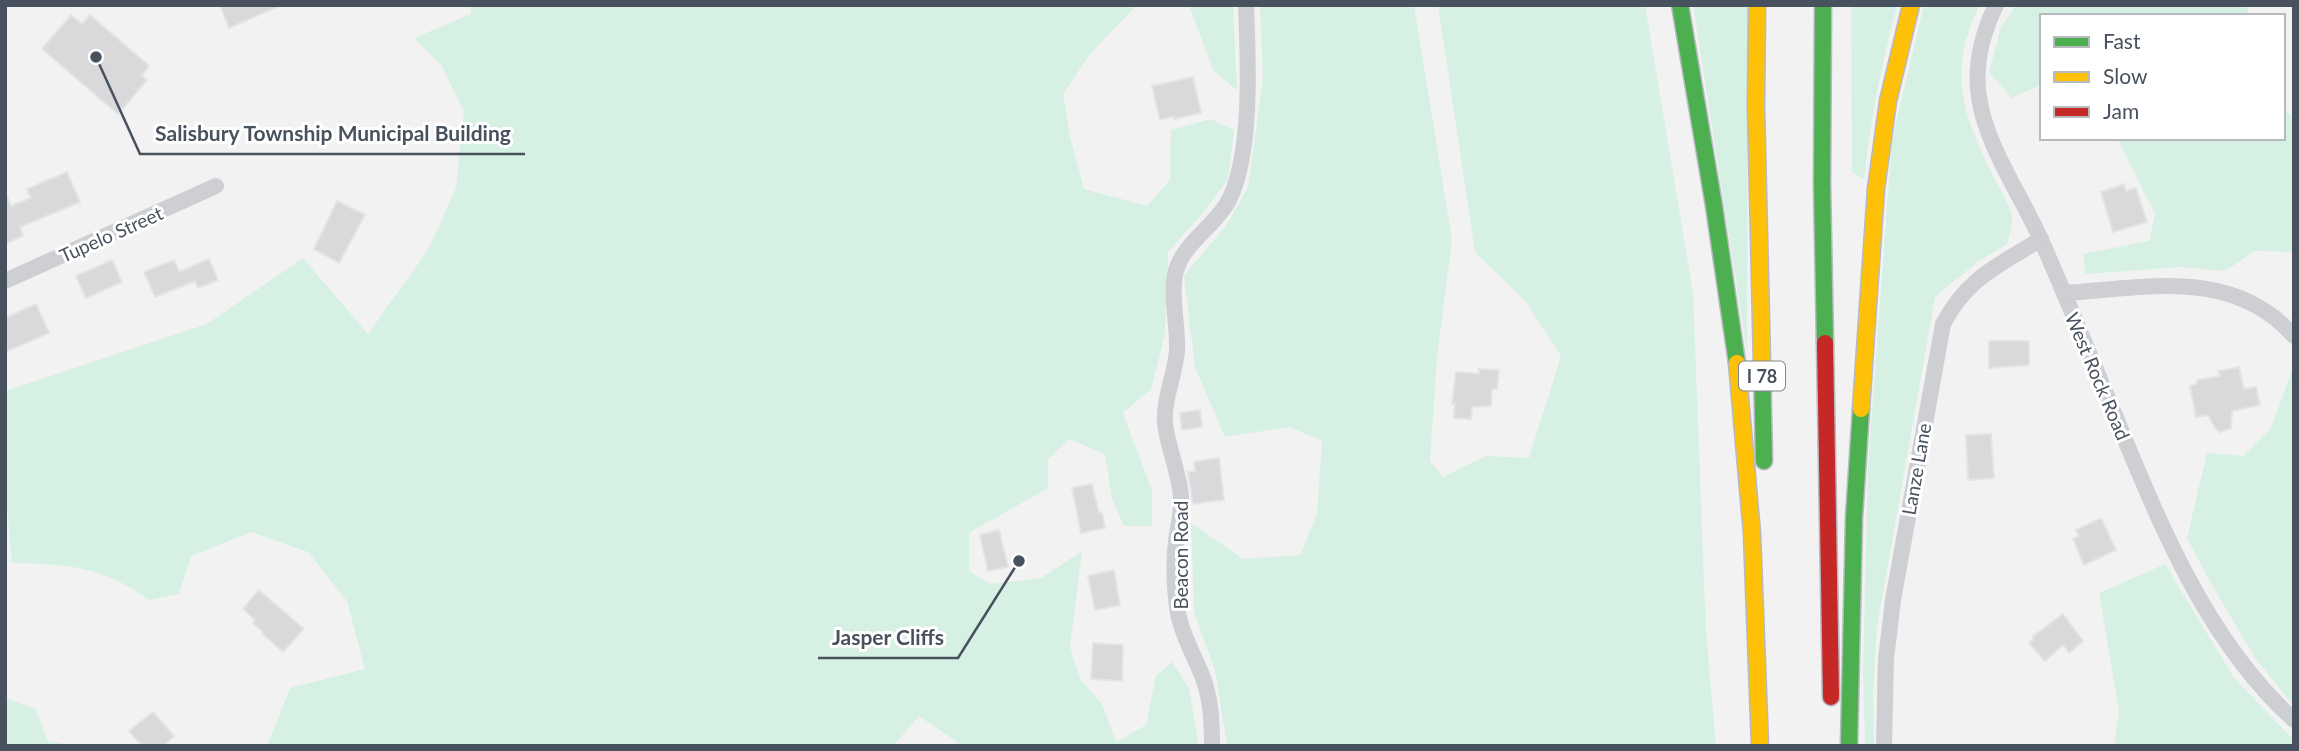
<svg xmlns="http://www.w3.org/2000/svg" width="2299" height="751" font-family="Lato,sans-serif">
	<rect width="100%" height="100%" fill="#f2f2f2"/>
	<g fill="#d6f1e3">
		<path d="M470,5H1137L1090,54L1063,94L1070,137L1084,189L1147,206L1170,180L1171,130L1211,119L1234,130L1228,179L1202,214L1168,252L1165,334L1151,389L1123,413L1152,491V526H1124L1112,499L1105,454L1069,439L1048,459V488L969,533V571L990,584L1041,578L1082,551L1070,647L1080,679L1102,704L1116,742L1146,725L1156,676L1172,662L1189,688L1199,746H963L919,716L893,746H267L290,688L365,669L347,601L308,552L251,532L191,556L179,594L149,600C102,566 68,564 12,563L5,486V391L207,324L303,258L368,334L428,250L456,188L464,112L442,66L414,38L471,14Z"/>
		<polygon points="1189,5 1233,5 1237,90 1213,70"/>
		<polygon points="1260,5 1414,5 1452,240 1437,357 1430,461 1443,477 1486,456 1529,458 1561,356 1525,301 1475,252 1438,5 1645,5 1693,293 1706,633 1716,746 1227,746 1215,670 1194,612 1191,523 1243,559 1300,555 1317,515 1322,441 1289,427 1225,437 1195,367 1184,276 1228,223 1248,187 1263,78"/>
		<polygon points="1693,5 1748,5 1747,352"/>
		<path d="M1851,5H1897C1882,63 1870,120 1864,179L1852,172Z"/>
		<path d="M1924,5H1980C1947,69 1962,113 1992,174C1997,184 2011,207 2012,218C2012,226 2009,236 2007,244L1977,262L1935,297L1877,627L1873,691L1874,746H1865L1863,674L1868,465L1892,140Z"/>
		<polygon points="2016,5 2246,5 2249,16 2042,16 2042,84 2012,98 1989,72 2001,27"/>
		<polygon points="2283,108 2294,118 2294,252 2255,251 2225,271 2180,267 2086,274 2083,254 2149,241 2155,214 2117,138 2283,138"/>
		<polygon points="2293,368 2294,370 2294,706 2256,659 2209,580 2187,538 2207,453 2243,456 2271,428"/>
		<polygon points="2165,564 2234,678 2294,740 2294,746 2114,746 2119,711 2099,593"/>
		<polygon points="5,698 36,709 47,741 76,746 5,746"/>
	</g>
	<g fill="#d9d9db" stroke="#e3e4e5" stroke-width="2">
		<polygon points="220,5 282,5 229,28"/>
		<polygon points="71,15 82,24 90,15 149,66 142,75 147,80 118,114 42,49"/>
		<polygon points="1193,77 1201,113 1174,119 1174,116 1160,120 1152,86"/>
		<polygon points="67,172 80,202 20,227 23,236 5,244 5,192 11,206 31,198 27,189"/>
		<polygon points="2124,184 2126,191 2136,188 2147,222 2113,232 2101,192"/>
		<polygon points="337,201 365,215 339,263 314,249"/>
		<polygon points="209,259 218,280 198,288 195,281 155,297 144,272 174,260 179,272"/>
		<polygon points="112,260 122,282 86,298 76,276"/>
		<polygon points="36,304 49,333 5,352 5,318"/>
		<polygon points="1989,341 2029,341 2029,365 1989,368"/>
		<polygon points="2239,367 2244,389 2256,387 2260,405 2232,411 2231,428 2220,432 2215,428 2208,415 2196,417 2190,386 2197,384 2197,380 2220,376 2218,371"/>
		<polygon points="1479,369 1499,370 1497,389 1492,389 1491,406 1472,407 1471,419 1454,418 1455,404 1452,404 1456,372 1479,374"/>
		<polygon points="1200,410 1202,427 1182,430 1180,413"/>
		<polygon points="1991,434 1994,478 1968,480 1966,435"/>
		<polygon points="1219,458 1224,500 1193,504 1188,472 1195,471 1194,462"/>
		<polygon points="1092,484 1099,513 1102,512 1105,528 1081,533 1072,488"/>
		<polygon points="2101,518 2116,550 2084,565 2073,539 2079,536 2076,530"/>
		<polygon points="999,530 1008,567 988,571 980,535"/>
		<polygon points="1114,570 1120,605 1095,610 1088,576"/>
		<polygon points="259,590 304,629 283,652 262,633 263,632 253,623 255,620 243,609"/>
		<polygon points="2063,614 2083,641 2069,653 2063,645 2045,661 2029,643 2034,639 2032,637"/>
		<polygon points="1093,643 1123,645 1122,681 1091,679"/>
		<polygon points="153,712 174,736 163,746 142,746 129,731"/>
	</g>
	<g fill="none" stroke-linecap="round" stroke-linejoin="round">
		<defs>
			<g id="fast">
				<polyline points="1680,5 1714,206 1737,363"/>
				<polyline points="1823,5 1822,184 1825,343"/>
				<polyline points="1762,364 1764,461"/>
				<polyline points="1849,746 1854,518 1861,409"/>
			</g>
			<g id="slow">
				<polyline points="1757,5 1756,107 1762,364"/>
				<polyline points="1737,363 1752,534 1760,746"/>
				<polyline points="1861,409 1876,189 1888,101 1911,5"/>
			</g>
			<polyline id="jam" points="1825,343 1831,697"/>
		</defs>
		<use href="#fast" stroke="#b7bac1" stroke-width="19"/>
		<use href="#slow" stroke="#b7bac1" stroke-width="19"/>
		<use href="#jam" stroke="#b7bac1" stroke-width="19"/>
		<g stroke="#cdcfd2" stroke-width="16">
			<path d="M1996,5C1982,34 1974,64 1979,97C1986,147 2022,196 2042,242C2071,308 2098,375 2126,442C2167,541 2213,647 2294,720"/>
			<polyline points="5,281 216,186"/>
			<path d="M2064,293C2147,288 2232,267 2294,336"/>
			<path d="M1212,746C1212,721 1211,696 1201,673C1193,653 1182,635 1178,613C1174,589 1173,558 1177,534C1179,521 1182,510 1181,497C1179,472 1168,448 1165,424C1163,400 1175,375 1177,351C1178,328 1172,304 1174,282C1176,246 1214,229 1229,200C1253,152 1248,59 1246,5"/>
			<path d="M1884,746L1886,659L1893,600L1943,324C1967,278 1999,265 2041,239"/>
		</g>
		<use href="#fast" stroke="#4caf50" stroke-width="16"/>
		<use href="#slow" stroke="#ffc107" stroke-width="16"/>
		<use href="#jam" stroke="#c62828" stroke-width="16"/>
	</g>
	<g text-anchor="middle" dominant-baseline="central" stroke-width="6" stroke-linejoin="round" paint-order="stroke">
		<rect fill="#fff" stroke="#7f868e" stroke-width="2" x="1739" y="361.5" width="46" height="29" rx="5"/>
		<g font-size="18" font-weight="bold" fill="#48525e">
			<text x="1762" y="376">I 78</text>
		</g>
		<g font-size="19" fill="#48525e" stroke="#fff">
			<text transform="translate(111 234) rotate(-24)">Tupelo Street</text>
			<text transform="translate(2098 376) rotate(67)">West Rock Road</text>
			<text transform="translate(1916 469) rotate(-80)">Lanze Lane</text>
			<text transform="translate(1180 555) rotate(-90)">Beacon Road</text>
		</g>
	</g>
	<path fill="none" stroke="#48525e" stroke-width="2.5" d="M96 57L140 154H525M1019 561L958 658H818"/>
	<g fill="#48525e" stroke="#fff" stroke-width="2.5">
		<circle cx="96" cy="57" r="7"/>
		<circle cx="1019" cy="561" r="7"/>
	</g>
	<g font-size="21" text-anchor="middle" font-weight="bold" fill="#48525e" stroke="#fff" stroke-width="6" stroke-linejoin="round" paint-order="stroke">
		<text x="333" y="141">Salisbury Township Municipal Building</text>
		<text x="888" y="645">Jasper Cliffs</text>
	</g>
	<rect width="2299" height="751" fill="none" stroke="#48525e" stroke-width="14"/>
	<rect x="2040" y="14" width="245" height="126" fill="#ffffff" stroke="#b6babf" stroke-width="2"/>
	<rect x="2054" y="37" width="35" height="10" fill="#4caf50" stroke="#b6babf" stroke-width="2"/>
	<text x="2103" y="49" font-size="21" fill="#48525e">Fast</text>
	<rect x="2054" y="72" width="35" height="10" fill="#ffc107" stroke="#b6babf" stroke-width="2"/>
	<text x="2103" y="84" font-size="21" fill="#48525e">Slow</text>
	<rect x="2054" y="107" width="35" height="10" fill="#c62828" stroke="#b6babf" stroke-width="2"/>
	<text x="2103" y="119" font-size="21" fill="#48525e">Jam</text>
</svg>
